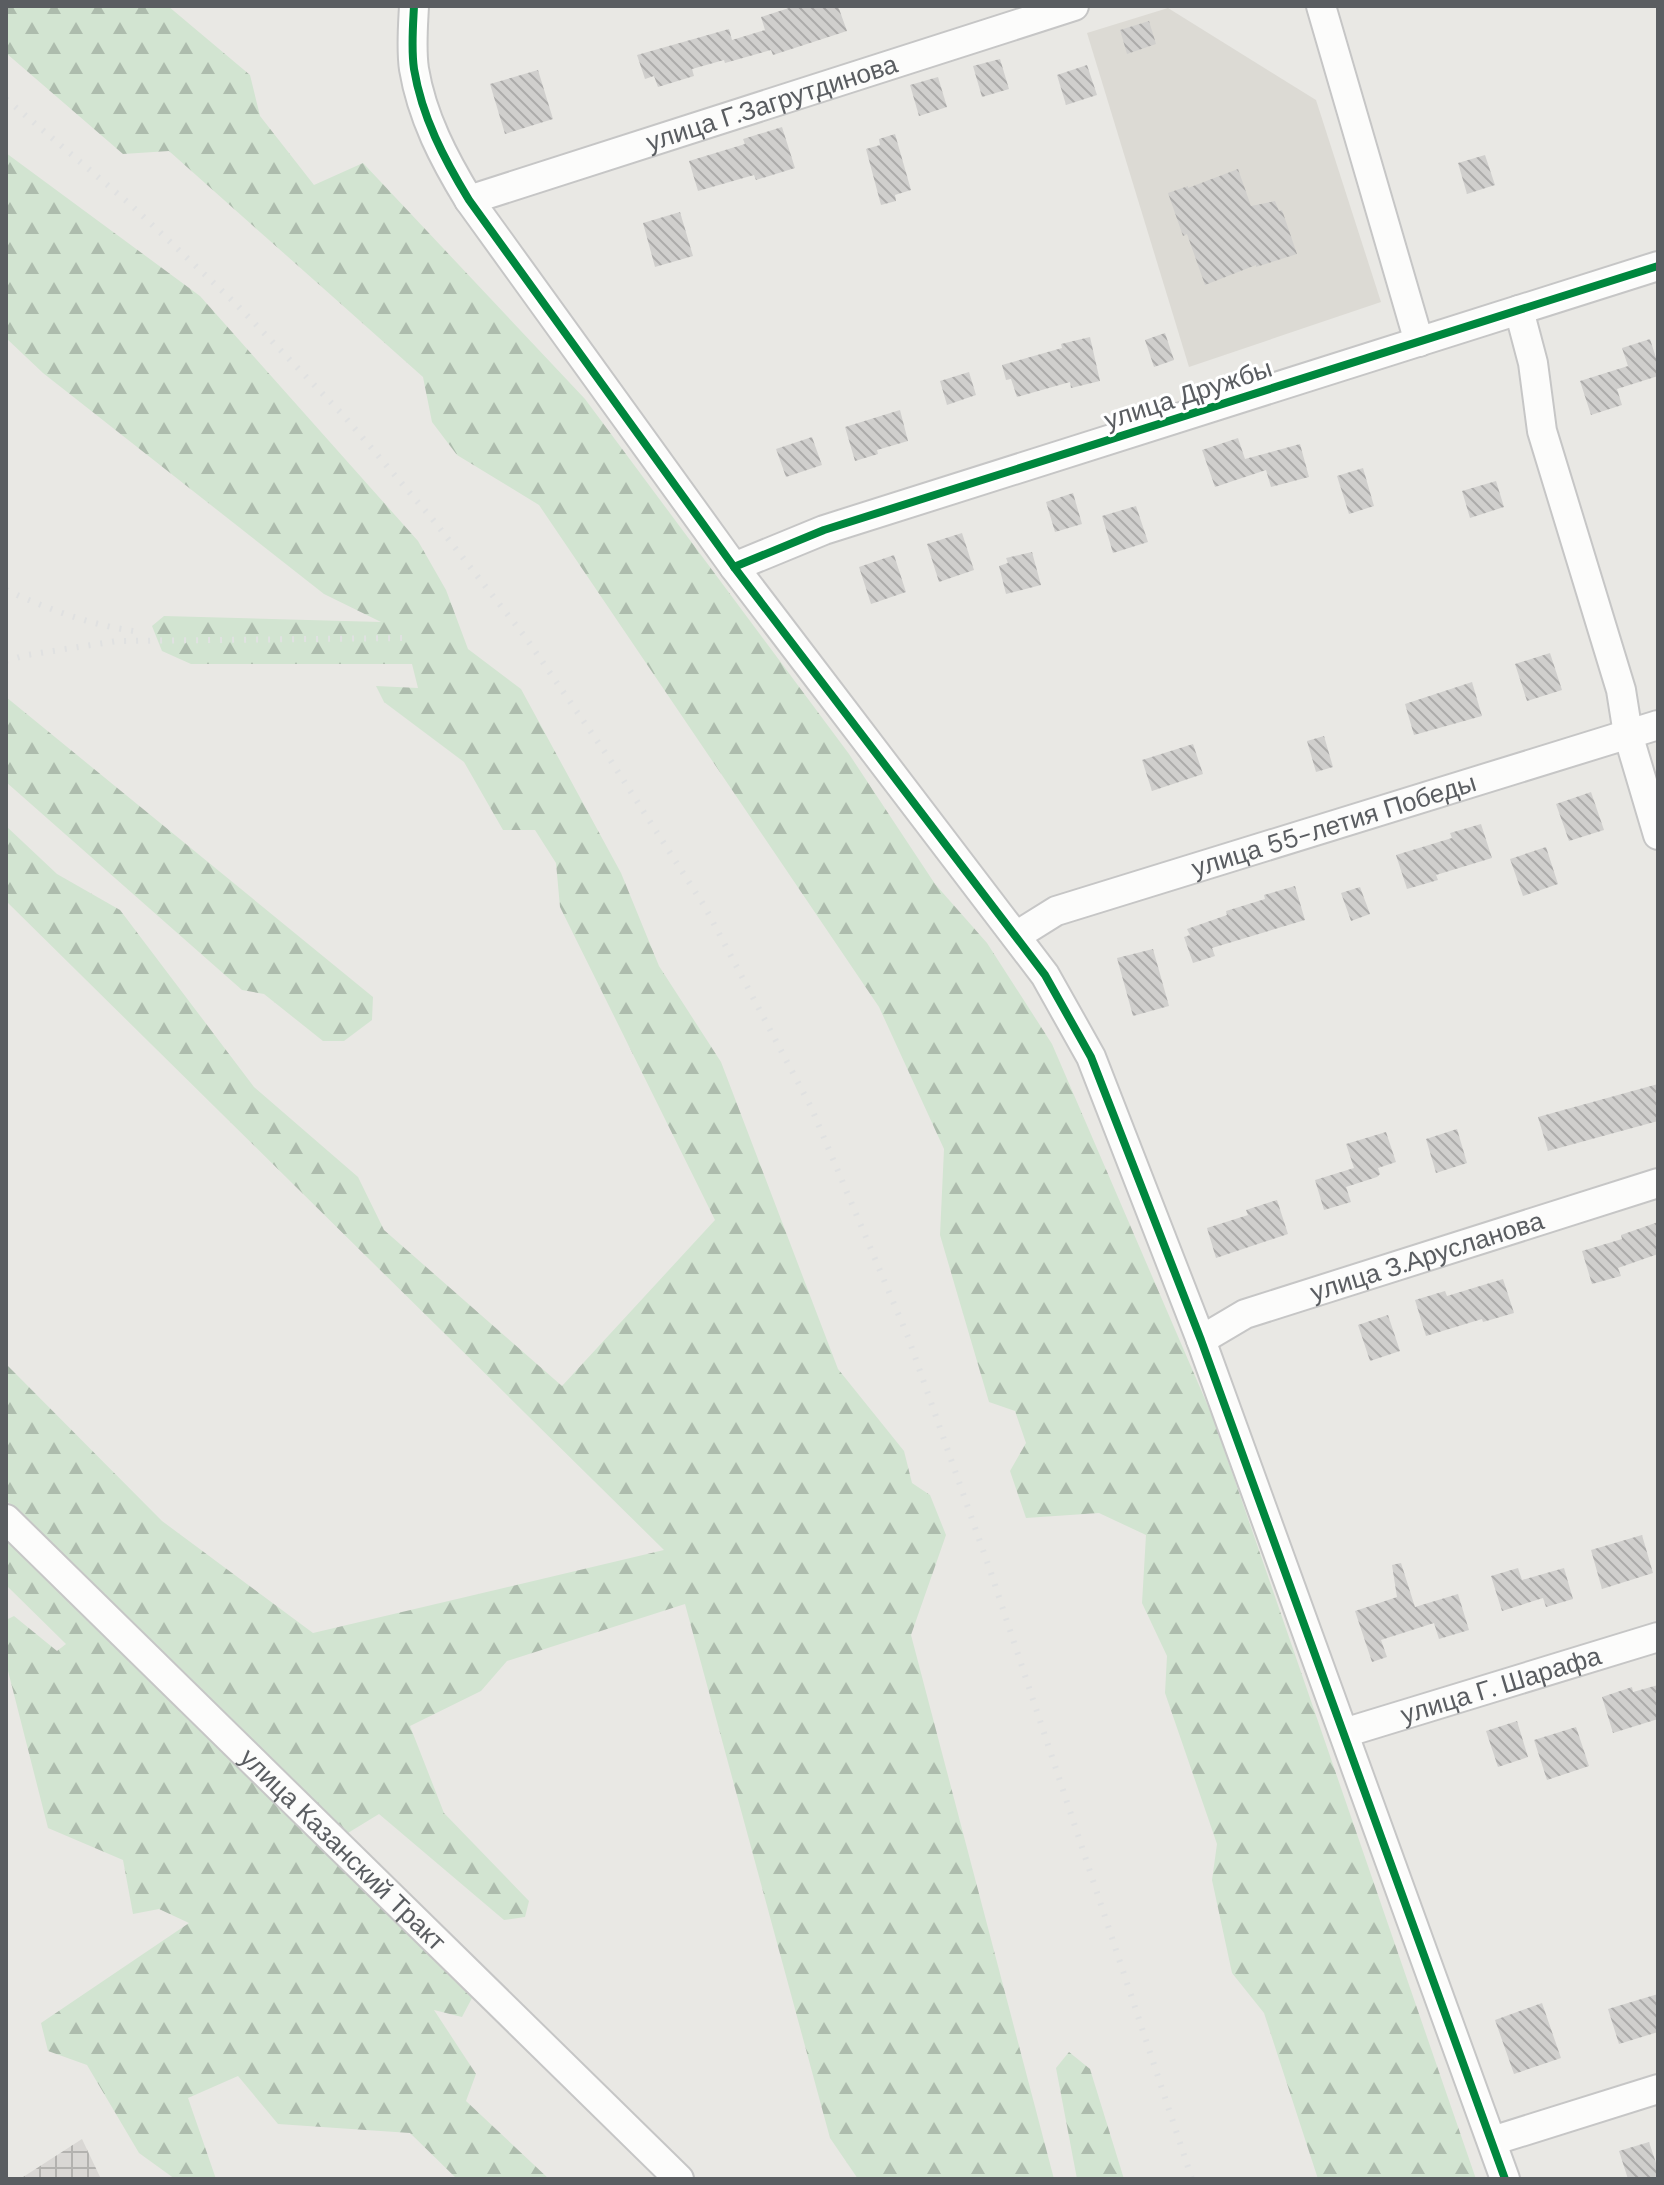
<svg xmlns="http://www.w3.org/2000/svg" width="1664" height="2185" font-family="'DM Sans',sans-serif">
	<defs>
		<pattern id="industrial-grid" width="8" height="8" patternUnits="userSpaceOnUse" patternTransform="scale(2)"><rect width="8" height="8" fill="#d9d7d4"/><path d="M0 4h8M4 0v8" fill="none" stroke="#b3b2af"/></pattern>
		<pattern id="forest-firs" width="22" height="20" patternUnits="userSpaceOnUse" patternTransform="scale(2)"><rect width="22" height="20" fill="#d2e4d1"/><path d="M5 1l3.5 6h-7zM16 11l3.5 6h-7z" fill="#adbcad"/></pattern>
		<pattern id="building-back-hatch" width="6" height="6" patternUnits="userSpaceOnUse" patternTransform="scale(2)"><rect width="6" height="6" fill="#d0cfcd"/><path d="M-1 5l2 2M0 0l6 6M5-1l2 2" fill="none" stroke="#acabaa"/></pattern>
	</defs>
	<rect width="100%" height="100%" fill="#e9e8e4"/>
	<polygon fill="url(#industrial-grid)" points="82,2139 101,2179 20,2179"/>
	<polygon fill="#dcdad4" points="1168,8 1316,100 1381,302 1189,367 1087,33"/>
	<g fill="url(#forest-firs)">
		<polygon points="6,6 168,6 250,75 260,116 314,185 363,163 585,399 849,754 935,884 987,943 1052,1044 1214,1420 1476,2179 1318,2179 1264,2013 1232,1973 1212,1880 1217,1844 1165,1693 1167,1656 1142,1603 1146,1535 1099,1513 1026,1518 1010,1471 1026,1443 1015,1411 989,1402 940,1235 944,1149 879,1007 539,505 457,455 432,422 423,377 169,151 123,154 6,53"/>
		<polygon points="6,153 200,296 418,541 446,590 468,649 521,689 621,873 659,966 721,1062 838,1369 904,1451 912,1483 930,1495 946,1535 911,1635 1054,2179 858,2179 830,2138 685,1604 507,1661 481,1691 410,1726 444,1813 529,1901 525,1917 504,1920 379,1814 343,1836 6,1500 6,1364 162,1521 313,1633 664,1550 6,901 6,826 57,874 120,910 254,1087 358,1177 384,1230 562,1386 715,1220 560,907 556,863 535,830 503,830 464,762 384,702 376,686 418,688 412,664 191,664 162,651 152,626 164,616 381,622 324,594 43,373 6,338"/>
		<polygon points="6,697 373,997 372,1020 344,1041 323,1041 264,994 242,990 6,782"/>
		<polygon points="6,1538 472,1998 462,2017 434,2010 476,2074 466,2101 549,2179 457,2179 410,2133 278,2124 238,2076 188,2098 216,2179 175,2179 139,2153 87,2065 48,2051 41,2023 189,1923 159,1909 133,1914 123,1860 48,1828 6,1663 6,1620 14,1616 57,1651 66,1644 6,1585"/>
		<polygon points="1069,2052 1090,2069 1124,2179 1077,2179 1056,2068"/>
	</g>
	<g fill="url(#building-back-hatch)">
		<polygon points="795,6 838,6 847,31 773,55 771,50 725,63 724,60 692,69 694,76 658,87 654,76 645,79 637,55 729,29 732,40 765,30 761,17"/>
		<polygon points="1149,21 1156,44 1127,54 1120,30"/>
		<polygon points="1000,59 1009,89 982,97 973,66"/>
		<polygon points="1087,65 1097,95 1066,105 1057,75"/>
		<polygon points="538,70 553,119 505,134 490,84"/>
		<polygon points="938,77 947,107 919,116 910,85"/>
		<polygon points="782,127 795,168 756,180 754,175 698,191 689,161 745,144 743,139"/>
		<polygon points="895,134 911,190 895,195 896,201 881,205 866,149 880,145 879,139"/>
		<polygon points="1485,155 1495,185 1467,194 1458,163"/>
		<polygon points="1238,169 1251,206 1275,201 1279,211 1282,210 1297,254 1256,267 1256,265 1205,285 1187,234 1183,236 1168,193 1188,186 1188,188"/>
		<polygon points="680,212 693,256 655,267 643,223"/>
		<polygon points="1165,333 1174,360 1154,367 1145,340"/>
		<polygon points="1090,337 1100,381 1071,388 1070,382 1017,397 1011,379 1006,380 1002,365 1062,348 1061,344"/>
		<polygon points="1650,339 1658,364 1658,376 1617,389 1622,405 1591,415 1580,381 1628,366 1622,348"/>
		<polygon points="969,372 976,395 947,405 940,381"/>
		<polygon points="900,410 908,441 877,450 878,454 855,461 845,427"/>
		<polygon points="812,437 822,465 786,477 776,449"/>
		<polygon points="1238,438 1245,459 1300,444 1309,477 1271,487 1266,470 1215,487 1202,450"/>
		<polygon points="1363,468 1374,506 1349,514 1337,476"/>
		<polygon points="1496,481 1504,507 1470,518 1462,491"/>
		<polygon points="1073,493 1082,524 1055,532 1046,502"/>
		<polygon points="1136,506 1148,542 1113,553 1102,516"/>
		<polygon points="962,533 974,570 939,582 927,544"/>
		<polygon points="1032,552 1041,585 1006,594 999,566 1008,563 1006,558"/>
		<polygon points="894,555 906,592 871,604 859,567"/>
		<polygon points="1550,653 1562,690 1527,701 1515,664"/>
		<polygon points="1472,682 1482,716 1414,735 1405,704"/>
		<polygon points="1324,736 1333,767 1316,772 1307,741"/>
		<polygon points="1193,744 1203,774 1152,791 1142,760"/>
		<polygon points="1591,792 1604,830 1569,841 1556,804"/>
		<polygon points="1481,824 1492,858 1436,875 1438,880 1407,889 1396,855 1452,838 1450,833"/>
		<polygon points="1546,847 1558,884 1523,896 1510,859"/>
		<polygon points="1295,886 1305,920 1212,948 1215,956 1193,963 1184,937 1190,935 1187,929 1227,915 1226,911 1265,899 1264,895"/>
		<polygon points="1360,887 1370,914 1351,921 1341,893"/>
		<polygon points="1153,949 1169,1006 1133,1016 1117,958"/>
		<polygon points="1658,1084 1658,1121 1548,1151 1538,1117"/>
		<polygon points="1457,1129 1467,1163 1436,1173 1426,1139"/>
		<polygon points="1386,1132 1396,1162 1378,1168 1380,1174 1377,1177 1346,1187 1351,1202 1324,1210 1315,1180 1354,1168 1346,1144"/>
		<polygon points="1277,1200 1288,1234 1216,1258 1207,1228 1248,1215 1246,1210"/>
		<polygon points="1658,1222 1658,1254 1618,1268 1621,1276 1592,1284 1582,1251 1622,1239 1621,1235"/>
		<polygon points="1503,1279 1514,1313 1483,1322 1482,1319 1426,1336 1415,1300 1445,1291 1447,1296"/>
		<polygon points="1388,1315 1400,1351 1370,1361 1358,1325"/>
		<polygon points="1642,1535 1653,1573 1602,1589 1591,1550"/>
		<polygon points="1401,1563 1415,1607 1458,1594 1469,1630 1439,1639 1434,1623 1381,1640 1387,1657 1372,1662 1355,1611 1397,1597 1392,1565"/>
		<polygon points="1518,1568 1522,1580 1564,1568 1573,1599 1546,1607 1543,1598 1502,1611 1491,1576"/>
		<polygon points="1658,1685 1658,1719 1613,1733 1602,1697 1632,1687 1633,1692"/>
		<polygon points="1517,1721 1528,1757 1498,1767 1486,1731"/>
		<polygon points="1576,1727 1589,1766 1547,1780 1534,1740"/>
		<polygon points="1658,1994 1658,2032 1619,2044 1608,2009"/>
		<polygon points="1542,2003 1561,2058 1514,2074 1495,2020"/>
		<polygon points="1649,2142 1658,2169 1658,2179 1628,2179 1619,2151"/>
	</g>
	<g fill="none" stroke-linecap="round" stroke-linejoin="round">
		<defs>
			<g id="minor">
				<path d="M414,6C413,26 411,49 414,69C422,117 444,159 469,200L734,567L1045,975L1091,1057L1201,1340L1505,2179"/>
				<polyline points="1321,6 1419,342"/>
				<path id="s1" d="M469,200L1074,6"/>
				<polyline points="1519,310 1533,363 1542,431 1621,690 1628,734 1658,835"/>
				<polyline points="734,567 824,530 1658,266"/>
				<path id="s2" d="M1016,936L1056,911L1658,725"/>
				<path id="s3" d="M1201,1340L1245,1314L1658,1183"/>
				<path id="s4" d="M6,1519L679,2179"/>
				<path id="s5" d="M1344,1733L1658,1637"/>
				<polyline points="1492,2141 1658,2089"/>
			</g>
		</defs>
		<use href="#minor" stroke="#c6c6c6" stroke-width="32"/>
		<use href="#minor" stroke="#fcfcfb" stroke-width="28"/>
		<g stroke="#e0e1e1" stroke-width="6" stroke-dasharray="2 10" stroke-linecap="butt">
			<polyline points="6,99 131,205 236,304 344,416 434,521 526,638 611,761 705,907 811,1107 908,1337 991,1573 1192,2179"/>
			<path d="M6,590C50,610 93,626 141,632"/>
			<polyline points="6,661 27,655 117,641 410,638"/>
		</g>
		<defs>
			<g id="cycleway">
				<path d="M414,6C413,26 411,49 414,69C422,117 444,159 469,200L734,567L1045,975L1091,1057L1201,1340L1505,2179"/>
				<polyline points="734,567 824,530 1658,266"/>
			</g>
		</defs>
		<use href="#cycleway" stroke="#fff" stroke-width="13"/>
		<use href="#cycleway" stroke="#00873e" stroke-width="8"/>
	</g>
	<g text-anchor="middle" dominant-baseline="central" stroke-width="6" stroke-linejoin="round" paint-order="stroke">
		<g font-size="26" fill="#5a5d61" stroke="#fff">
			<text stroke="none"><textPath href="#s1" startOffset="318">улица Г.Загрутдинова</textPath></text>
			<text transform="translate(1188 394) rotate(-18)">улица Дружбы</text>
			<text stroke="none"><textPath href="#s2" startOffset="338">улица 55-летия Победы</textPath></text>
			<text stroke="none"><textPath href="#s3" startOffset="242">улица З.Арусланова</textPath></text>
			<text stroke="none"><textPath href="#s5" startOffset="164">улица Г. Шарафа</textPath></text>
			<text stroke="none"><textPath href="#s4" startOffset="472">улица Казанский Тракт</textPath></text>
		</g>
	</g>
	<rect width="1664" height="2185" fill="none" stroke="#5a5d61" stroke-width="16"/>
</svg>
